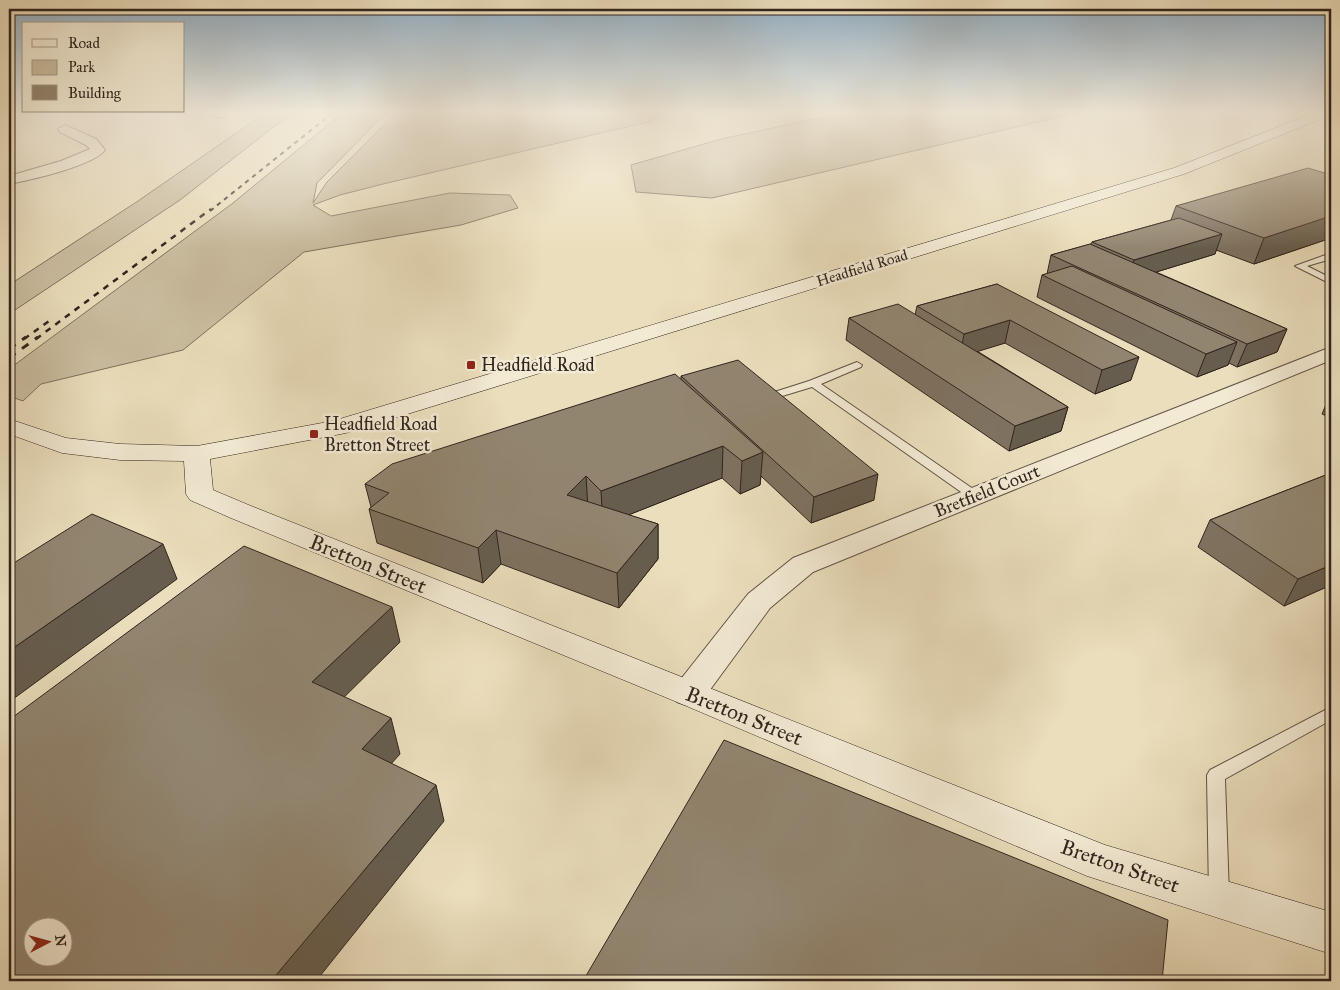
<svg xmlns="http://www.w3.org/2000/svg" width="1340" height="990" font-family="'IM FELL Great Primer',serif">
	<rect width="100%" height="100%" fill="#ebdebc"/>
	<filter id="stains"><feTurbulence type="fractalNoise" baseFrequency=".004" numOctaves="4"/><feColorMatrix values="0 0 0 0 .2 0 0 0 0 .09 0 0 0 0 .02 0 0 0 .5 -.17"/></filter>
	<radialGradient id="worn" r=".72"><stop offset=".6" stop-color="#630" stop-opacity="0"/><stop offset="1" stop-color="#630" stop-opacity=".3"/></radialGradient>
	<g fill="#cbbea1" stroke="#7e7160">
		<polygon points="268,111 294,111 180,200 9,314 9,285 138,201"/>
		<polygon points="345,111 388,111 317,183 313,203 327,182 398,111 672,111 665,116 648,122 383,184 340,195 313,205 331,216 450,193 510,195 518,208 461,225 304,252 183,350 41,384 23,401 9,396 9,369 233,203"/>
		<polygon points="880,111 1085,111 712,198 636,192 631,165 721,139 814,119"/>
	</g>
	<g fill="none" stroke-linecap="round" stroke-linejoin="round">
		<defs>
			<g id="lane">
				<polygon points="1331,253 1331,259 1307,266 1331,278 1331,284 1295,266"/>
				<polygon points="857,362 862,365 861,367 821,384 979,493 981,496 979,499 971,499 812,387 769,400 764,397 765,395 809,381"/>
				<polygon points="1331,707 1331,720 1225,779 1229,896 1226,902 1219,905 1212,902 1209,896 1207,775 1210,770"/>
			</g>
			<g id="street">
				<polygon points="205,111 225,111 228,114 222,118 207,114"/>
				<path d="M65,125L96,139L105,150C93,166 30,180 9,184V176L61,161L90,149L86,145L60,132L58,129Z"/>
				<polygon points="1331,347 1331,360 813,572 770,608 701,702 689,706 677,702 672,693 677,684 748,594 793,558"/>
			</g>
			<polygon id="secondary" points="1319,111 1331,111 1331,115 1184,174 346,433 210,459 213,490 251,506 1105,845 1331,912 1331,954 1087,876 677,702 231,518 190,500 186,494 184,461 120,460 62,453 9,434 9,419 66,438 120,444 197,446 333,421 1174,168"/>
		</defs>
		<use href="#lane" stroke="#605246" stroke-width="2"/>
		<use href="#street" stroke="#605246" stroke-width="2"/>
		<use href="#secondary" stroke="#31241e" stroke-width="1"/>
		<use href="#lane" fill="#f2ead3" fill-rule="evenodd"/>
		<use href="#street" fill="#f2ead3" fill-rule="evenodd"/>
		<use href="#secondary" fill="#f2ead3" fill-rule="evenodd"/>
		<polyline stroke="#31241e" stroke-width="2" stroke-dasharray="4.5 4.5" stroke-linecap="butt" points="210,211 335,111"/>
		<g stroke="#31241e" stroke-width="2.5" stroke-dasharray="6 6" stroke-linecap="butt">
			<polyline points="24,339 52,319"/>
			<polyline points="36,339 211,209"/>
		</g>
		<g stroke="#31241e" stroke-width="3" stroke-dasharray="8 8" stroke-linecap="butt">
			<polyline points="9,349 26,337"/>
			<polyline points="9,358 38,337"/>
		</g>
	</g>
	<g fill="#7e7260" stroke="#31241e">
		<polygon points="1331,175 1331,238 1254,264 1216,250 1215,254 1156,272 1287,329 1277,352 1237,367 1229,363 1228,365 1197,377 1037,297 1042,275 1047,274 1051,255 1091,244 1092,242 1171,220 1176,206"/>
		<polygon points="997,284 1131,380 1095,394 1005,343 977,351 1068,407 1061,431 1009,451 846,340 849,318 915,315 917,306"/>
		<polygon points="681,376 874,500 811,523 761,476 760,485 740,494 722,478 628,515 658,524 658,559 619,608 501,564 483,583 377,543 369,509 371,507 365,484 681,380"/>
		<polygon points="1331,393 1331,418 1322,414"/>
		<polygon points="1331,473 1331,585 1284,606 1198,547 1210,520"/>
	</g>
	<g fill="#665d4e" stroke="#31241e">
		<polygon points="1331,216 1331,238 1254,264 1264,238"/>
		<polygon points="1222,234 1215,254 1127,281 1134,260"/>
		<polygon points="1010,320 1005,343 960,357 964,334"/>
		<polygon points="1287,329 1277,352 1237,367 1247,344"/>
		<polygon points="1237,342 1228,365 1197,377 1206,354"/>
		<polygon points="1139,357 1131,380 1095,394 1102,370"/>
		<polygon points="1068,407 1061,431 1009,451 1015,426"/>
		<polygon points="723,446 722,478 603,525 601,491"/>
		<polygon points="763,452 760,485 740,494 742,461"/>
		<polygon points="878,474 874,500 811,523 814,497"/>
		<polygon points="586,476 588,509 567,495"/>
		<polygon points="658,524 658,559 619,608 617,573"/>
		<polygon points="496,530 501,564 483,583 478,548"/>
		<polygon points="163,544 177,579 9,702 9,651"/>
		<polygon points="1331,565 1331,585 1284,606 1298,579"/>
		<polygon points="392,607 400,642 324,717 312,682"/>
		<polygon points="391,718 400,754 372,785 362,749"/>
		<polygon points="436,785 444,821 316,981 271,981"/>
	</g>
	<g fill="#928570" stroke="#31241e" fill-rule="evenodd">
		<polygon points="1308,168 1331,175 1331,216 1264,238 1176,206"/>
		<polygon points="1179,218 1222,234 1134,260 1092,242"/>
		<polygon points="1090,244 1287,329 1247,344 1051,255"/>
		<polygon points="1072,266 1237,342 1206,354 1042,275"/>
		<polygon points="997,284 1139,357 1102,370 1010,320 964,334 917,306"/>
		<polygon points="898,304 1068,407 1015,426 849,318"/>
		<polygon points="738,360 878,474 814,497 681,376"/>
		<polygon points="675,374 763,452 742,461 723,446 601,491 586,476 567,495 658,524 617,573 496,530 478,548 369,509 389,493 365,484 392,464"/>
		<polygon points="1331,473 1331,565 1298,579 1210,520"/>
		<polygon points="92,514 163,544 9,651 9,566"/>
		<path d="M244,546L392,607L312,682L391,718L362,749L436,785L271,981H9V720ZM32,928H62V958H32Z"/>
		<polygon points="724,740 1168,920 1162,981 583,981"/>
	</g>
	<linearGradient id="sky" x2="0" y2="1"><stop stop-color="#90acc1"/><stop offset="0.45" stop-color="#f6f0e1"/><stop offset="1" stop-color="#f6f0e1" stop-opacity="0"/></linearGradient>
	<rect width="1340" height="249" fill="url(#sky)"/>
	<g fill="#8f2418" stroke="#f2ead3" stroke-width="2">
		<rect x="466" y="360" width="10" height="10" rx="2.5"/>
		<rect x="309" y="429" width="10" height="10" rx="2.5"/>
	</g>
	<g text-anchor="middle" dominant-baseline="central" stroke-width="5" stroke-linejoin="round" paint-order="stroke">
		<g font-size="15" fill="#31241e" stroke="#f2ead3">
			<text transform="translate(862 268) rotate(-17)">Headfield Road</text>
		</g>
		<g font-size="18" fill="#31241e" stroke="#f2ead3" text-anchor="start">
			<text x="481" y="365">Headfield Road</text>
			<text x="324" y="424">Headfield Road<tspan x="324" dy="21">Bretton Street</tspan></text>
		</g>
		<g font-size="18" fill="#31241e" stroke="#f2ead3">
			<text transform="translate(987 491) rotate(-22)">Bretfield Court</text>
		</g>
		<g font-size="21" fill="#31241e" stroke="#f2ead3">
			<text transform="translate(368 564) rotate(22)">Bretton Street</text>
			<text transform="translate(744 716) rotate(22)">Bretton Street</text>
			<text transform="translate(1120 866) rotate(19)">Bretton Street</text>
		</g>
	</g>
	<rect width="1340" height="990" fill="none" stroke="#ebdebc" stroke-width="30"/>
	<rect x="10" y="10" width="1320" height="970" fill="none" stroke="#31241e" stroke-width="2.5"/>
	<rect x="15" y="15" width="1310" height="960" fill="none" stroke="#31241e"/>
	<rect x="22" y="22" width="162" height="90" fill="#f2ead3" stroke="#a59b8b"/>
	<rect x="32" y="39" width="25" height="8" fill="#f2ead3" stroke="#a59b8b"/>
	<text x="68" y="48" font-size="15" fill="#31241e">Road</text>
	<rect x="32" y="60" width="25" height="15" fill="#cbbea1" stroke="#a59b8b"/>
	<text x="68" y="72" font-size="15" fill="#31241e">Park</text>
	<rect x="32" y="85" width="25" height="15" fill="#928570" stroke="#a59b8b"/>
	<text x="68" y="98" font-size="15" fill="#31241e">Building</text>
	<g transform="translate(48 942) rotate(84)"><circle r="24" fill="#f2ead3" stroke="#a59b8b"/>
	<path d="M0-4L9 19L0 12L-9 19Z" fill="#8f2418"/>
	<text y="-8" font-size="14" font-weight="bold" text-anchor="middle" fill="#31241e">N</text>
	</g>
	<rect width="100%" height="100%" filter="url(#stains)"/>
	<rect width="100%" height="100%" fill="url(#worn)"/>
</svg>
